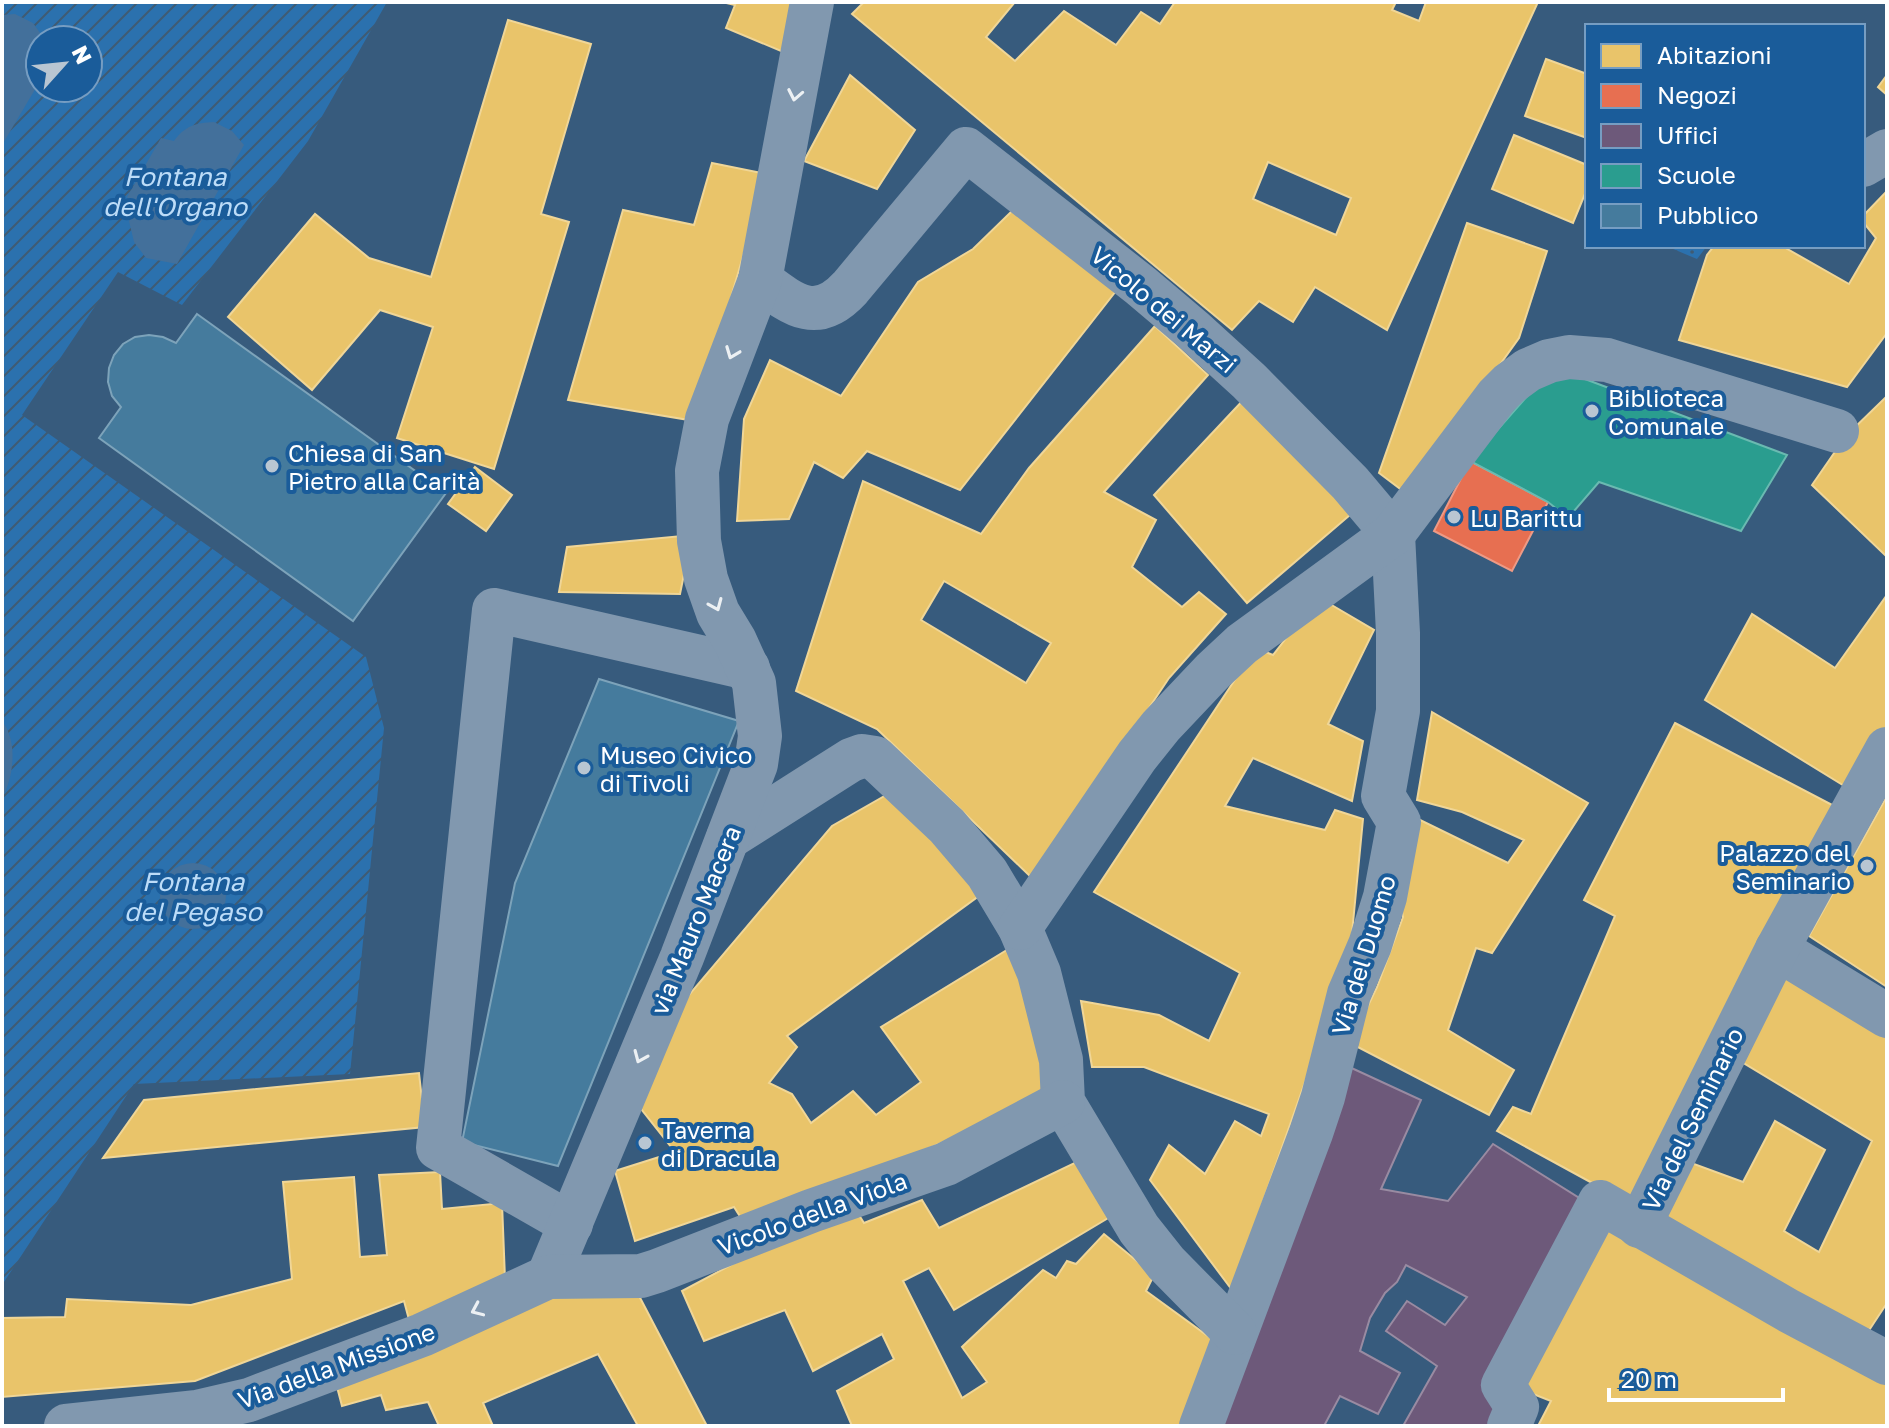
<svg xmlns="http://www.w3.org/2000/svg" width="1889" height="1428" font-family="'Golos Text',sans-serif">
	<defs>
		<pattern id="park-dots" width="8" height="8" patternUnits="userSpaceOnUse" patternTransform="scale(2)"><rect width="8" height="8" fill="#2b71ae"/><path d="M2 2h.1M6 6h.1" fill="none" stroke="#3f5b73" stroke-width="1.8" stroke-linecap="round"/></pattern>
		<pattern id="garden-furrows" width="10" height="10" patternUnits="userSpaceOnUse" patternTransform="scale(2)"><rect width="10" height="10" fill="#2b71ae"/><path d="M-1 1l2-2M0 10L10 0M9 11l2-2" fill="none" stroke="#3f5b73"/></pattern>
	</defs>
	<rect width="100%" height="100%" fill="#375b7d"/>
	<polygon fill="url(#park-dots)" points="1666,246 1707,246 1697,259"/>
	<path fill="url(#garden-furrows)" fill-rule="evenodd" d="M2,2H387L308,141L182,305L118,272L22,415L366,657L384,728L350,1074L134,1084L2,1285ZM40,40H88V88H40Z"/>
	<g fill="#43709b">
		<polygon points="15,14 33,23 45,40 40,40 40,81 2,145 2,15"/>
		<path d="M214,122L232,131L244,145L177,264L146,258L134,242L129,221L136,208L127,197L161,138L174,141C185,126 195,123 214,122Z"/>
		<path d="M2,721C18,741 14,777 2,798Z"/>
		<circle cx="193" cy="896" r="33"/>
	</g>
	<g fill="#e9c46a" stroke="#f0d697" stroke-width="2" fill-rule="evenodd">
		<polygon points="722,2 793,2 786,53 726,28 735,5"/>
		<path d="M864,2H1015L986,37L1015,61L1064,11L1116,45L1141,12L1160,24L1175,2H1396L1392,10L1419,21L1426,2H1538L1387,330L1315,287L1293,322L1259,301L1232,330L852,14ZM1268,162L1351,198L1336,235L1253,199Z"/>
		<polygon points="508,20 591,44 541,214 569,222 494,469 397,438 433,327 380,310 312,390 228,317 315,214 369,258 431,277"/>
		<polygon points="1546,59 1587,74 1587,138 1525,116"/>
		<polygon points="850,75 915,130 877,189 804,161"/>
		<polygon points="1887,75 1887,95 1878,87"/>
		<polygon points="1514,135 1587,165 1587,189 1573,223 1492,189"/>
		<polygon points="712,163 767,174 695,421 568,400 623,210 694,225"/>
		<polygon points="1887,191 1887,333 1847,387 1679,340 1707,255 1714,246 1782,246 1849,284 1876,238 1863,222 1863,216"/>
		<polygon points="1015,208 1116,291 960,490 867,451 843,478 814,462 789,519 737,521 744,419 770,360 841,396 918,282 973,249"/>
		<polygon points="1467,223 1547,251 1519,338 1407,494 1379,473"/>
		<path d="M1155,326L1208,375L1104,492L1156,520L1132,567L1182,607L1199,592L1226,614L1169,678L1034,880L877,729L796,691L863,481L981,534L1029,468ZM944,581L1051,643L1026,683L921,620Z"/>
		<polygon points="1247,396 1357,509 1247,603 1154,495"/>
		<polygon points="1887,396 1887,557 1812,485 1846,436"/>
		<polygon points="475,467 512,495 486,531 448,504"/>
		<polygon points="692,535 680,594 559,592 567,547"/>
		<polygon points="1887,595 1887,739 1854,792 1705,700 1752,614 1835,668"/>
		<polygon points="1318,597 1374,630 1328,724 1363,741 1352,801 1253,758 1225,806 1325,830 1335,810 1363,819 1350,954 1232,1290 1150,1180 1169,1145 1205,1174 1235,1121 1261,1136 1269,1114 1144,1067 1092,1067 1081,1001 1159,1015 1209,1041 1240,973 1094,892 1256,648 1273,655"/>
		<polygon points="1432,712 1588,803 1492,953 1476,948 1448,1030 1514,1070 1489,1115 1350,1043 1377,987 1403,917 1397,883 1416,818 1508,863 1524,840 1462,812 1417,800"/>
		<polygon points="1675,723 1836,807 1638,1208 1497,1131 1513,1107 1531,1114 1615,916 1584,900"/>
		<polygon points="895,790 983,893 787,1036 797,1047 769,1083 792,1094 811,1123 853,1091 876,1115 921,1082 881,1027 1015,945 1052,1096 746,1226 734,1207 635,1241 615,1171 675,1152 638,1105 672,1015 832,826"/>
		<polygon points="1887,796 1887,987 1809,936"/>
		<polygon points="1777,966 1887,1035 1887,1303 1864,1338 1652,1212 1675,1157 1743,1182 1775,1121 1825,1150 1784,1231 1819,1252 1872,1141 1732,1056"/>
		<polygon points="419,1073 425,1127 103,1158 144,1100"/>
		<polygon points="1085,1158 1115,1214 954,1310 929,1268 903,1281 962,1398 987,1382 962,1347 1043,1270 1056,1278 1067,1261 1076,1264 1104,1234 1154,1275 1146,1291 1216,1342 1191,1426 852,1426 837,1391 894,1359 882,1334 813,1371 785,1310 704,1341 682,1291 795,1231 857,1212 864,1223 922,1200 939,1228"/>
		<polygon points="440,1172 442,1209 502,1203 505,1279 411,1327 404,1301 195,1381 2,1397 2,1318 65,1317 67,1299 191,1305 292,1279 283,1182 354,1177 360,1257 387,1255 379,1175"/>
		<polygon points="1610,1225 1887,1376 1887,1426 1538,1426 1551,1401 1513,1386"/>
		<polygon points="636,1290 707,1426 638,1426 598,1354 483,1403 493,1426 439,1426 428,1402 386,1410 381,1395 342,1406 336,1383 554,1295"/>
	</g>
	<polygon fill="#e76f51" stroke="#ee9a85" stroke-width="2" points="1470,461 1548,502 1512,571 1434,531"/>
	<polygon fill="#6d597a" stroke="#998ba2" stroke-width="2" points="1345,1065 1421,1100 1381,1189 1448,1201 1493,1144 1584,1201 1489,1426 1403,1426 1437,1366 1386,1331 1407,1301 1445,1325 1467,1297 1406,1265 1397,1282 1385,1293 1370,1318 1360,1351 1400,1373 1378,1414 1340,1396 1324,1426 1213,1426"/>
	<polygon fill="#2a9d8f" stroke="#6abab1" stroke-width="2" points="1553,367 1787,455 1741,531 1599,482 1568,518 1548,502 1470,461"/>
	<g fill="#457b9d" stroke="#7da3ba" stroke-width="2">
		<polygon points="197,314 446,493 353,621 99,438 121,407 112,396 108,382 109,368 114,355 123,344 135,337 149,335 163,337 176,343"/>
		<polygon points="599,679 739,721 558,1166 462,1142 515,883"/>
	</g>
	<g fill="none" stroke-linecap="round" stroke-linejoin="round">
		<g stroke="#8198af" stroke-width="44">
			<polyline points="1863,165 1887,151"/>
			<path d="M760,280C792,304 816,325 850,288L966,149L1141,286L1193,330L1249,381L1350,483L1393,534L1398,633V711L1383,796L1399,822L1385,897L1370,945L1349,994L1323,1097L1311,1133L1201,1426"/>
			<polyline points="728,838 851,760 862,756 875,758 947,826 987,873 1020,928 1039,973 1061,1060 1063,1102 1139,1229 1166,1263 1235,1333"/>
			<polyline points="1020,928 1137,756 1161,726 1213,671 1242,644 1393,534 1497,396 1509,384 1528,370 1549,361 1569,357 1607,360 1837,431"/>
			<polyline points="1777,949 1887,1016"/>
			<polyline points="571,1224 438,1148 494,610 748,668"/>
			<polyline points="1639,1226 1777,949 1887,749"/>
			<polyline points="548,1277 682,957 756,764 760,736 754,683 735,641 718,613 706,579 699,541 697,471 707,419 760,280 812,2"/>
			<polyline points="66,1426 197,1412 249,1400 422,1335 548,1277 641,1276 657,1271 811,1211 946,1164 1063,1102"/>
			<polyline points="1509,1426 1517,1407 1503,1385 1600,1202 1789,1311 1887,1363"/>
		</g>
	</g>
	<defs><path id="oneway-chevron" d="M-2-3.5L2.5 0L-2 3.5" fill="none" stroke-width="1.6" stroke-linecap="round" stroke-linejoin="round" transform="scale(2)"/></defs>
	<g stroke="#ecf0f3">
		<use href="#oneway-chevron" transform="translate(795 95) rotate(101)"/>
		<use href="#oneway-chevron" transform="translate(732 353) rotate(111)"/>
		<use href="#oneway-chevron" transform="translate(716 605) rotate(67)"/>
		<use href="#oneway-chevron" transform="translate(640 1057) rotate(113)"/>
		<use href="#oneway-chevron" transform="translate(477 1310) rotate(156)"/>
	</g>
	<g fill="#b9c6d2" stroke="#1a5c9a" stroke-width="3">
		<circle cx="1592" cy="411" r="8"/>
		<circle cx="272" cy="466" r="8"/>
		<circle cx="1454" cy="517" r="8"/>
		<circle cx="584" cy="768" r="8"/>
		<circle cx="1867" cy="866" r="8"/>
		<circle cx="645" cy="1143" r="8"/>
	</g>
	<g text-anchor="middle" dominant-baseline="central" stroke-width="8" stroke-linejoin="round" paint-order="stroke">
		<g font-size="24" fill="#fff" stroke="#1a5c9a">
			<text transform="translate(1164 309) rotate(40)">Vicolo dei Marzi</text>
			<text transform="translate(695 920) rotate(-68)">via Mauro Macera</text>
			<text transform="translate(1363 955) rotate(-73)">Via del Duomo</text>
			<text transform="translate(1692 1119) rotate(-64)">Via del Seminario</text>
			<text transform="translate(812 1213) rotate(-20)">Vicolo della Viola</text>
			<text transform="translate(336 1365) rotate(-20)">Via della Missione</text>
		</g>
		<g font-size="24" fill="#fff" stroke="#1a5c9a" text-anchor="start">
			<text x="1608" y="397">Biblioteca<tspan x="1608" dy="28">Comunale</tspan></text>
			<text x="288" y="452">Chiesa di San<tspan x="288" dy="28">Pietro alla Carità</tspan></text>
			<text x="1470" y="517">Lu Barittu</text>
			<text x="600" y="754">Museo Civico<tspan x="600" dy="28">di Tivoli</tspan></text>
			<text x="1851" y="852" text-anchor="end">Palazzo del<tspan x="1851" dy="28">Seminario</tspan></text>
			<text x="661" y="1129">Taverna<tspan x="661" dy="28">di Dracula</tspan></text>
		</g>
		<g font-size="26" font-style="italic" fill="#bcdcf8" stroke="#1a5c9a">
			<text x="175" y="176">Fontana<tspan x="175" dy="30">dell'Organo</tspan></text>
			<text x="193" y="881">Fontana<tspan x="193" dy="30">del Pegaso</tspan></text>
		</g>
	</g>
	<rect width="1889" height="1428" fill="none" stroke="#ffffff" stroke-width="8"/>
	<rect x="1585" y="24" width="280" height="224" fill="#1a5c9a" stroke="#769dc2" stroke-width="2"/>
	<rect x="1601" y="44" width="40" height="24" fill="#e9c46a" stroke="#769dc2" stroke-width="2"/>
	<text x="1657" y="64" font-size="24" fill="#ffffff">Abitazioni</text>
	<rect x="1601" y="84" width="40" height="24" fill="#e76f51" stroke="#769dc2" stroke-width="2"/>
	<text x="1657" y="104" font-size="24" fill="#ffffff">Negozi</text>
	<rect x="1601" y="124" width="40" height="24" fill="#6d597a" stroke="#769dc2" stroke-width="2"/>
	<text x="1657" y="144" font-size="24" fill="#ffffff">Uffici</text>
	<rect x="1601" y="164" width="40" height="24" fill="#2a9d8f" stroke="#769dc2" stroke-width="2"/>
	<text x="1657" y="184" font-size="24" fill="#ffffff">Scuole</text>
	<rect x="1601" y="204" width="40" height="24" fill="#457b9d" stroke="#769dc2" stroke-width="2"/>
	<text x="1657" y="224" font-size="24" fill="#ffffff">Pubblico</text>
	<g transform="translate(64 64) rotate(63)"><circle r="38" fill="#1a5c9a" stroke="#769dc2" stroke-width="2"/>
	<path d="M0-6L14 30L0 20L-14 30Z" fill="#b9c6d2"/>
	<text y="-12" font-size="22" font-weight="bold" text-anchor="middle" fill="#ffffff">N</text>
	</g>
	<path d="M1609 1388v12h174v-12" fill="none" stroke="#ffffff" stroke-width="4"/>
	<text x="1621" y="1388" font-size="24" fill="#ffffff" stroke="#1a5c9a" stroke-width="6" paint-order="stroke">20 m</text>
</svg>
